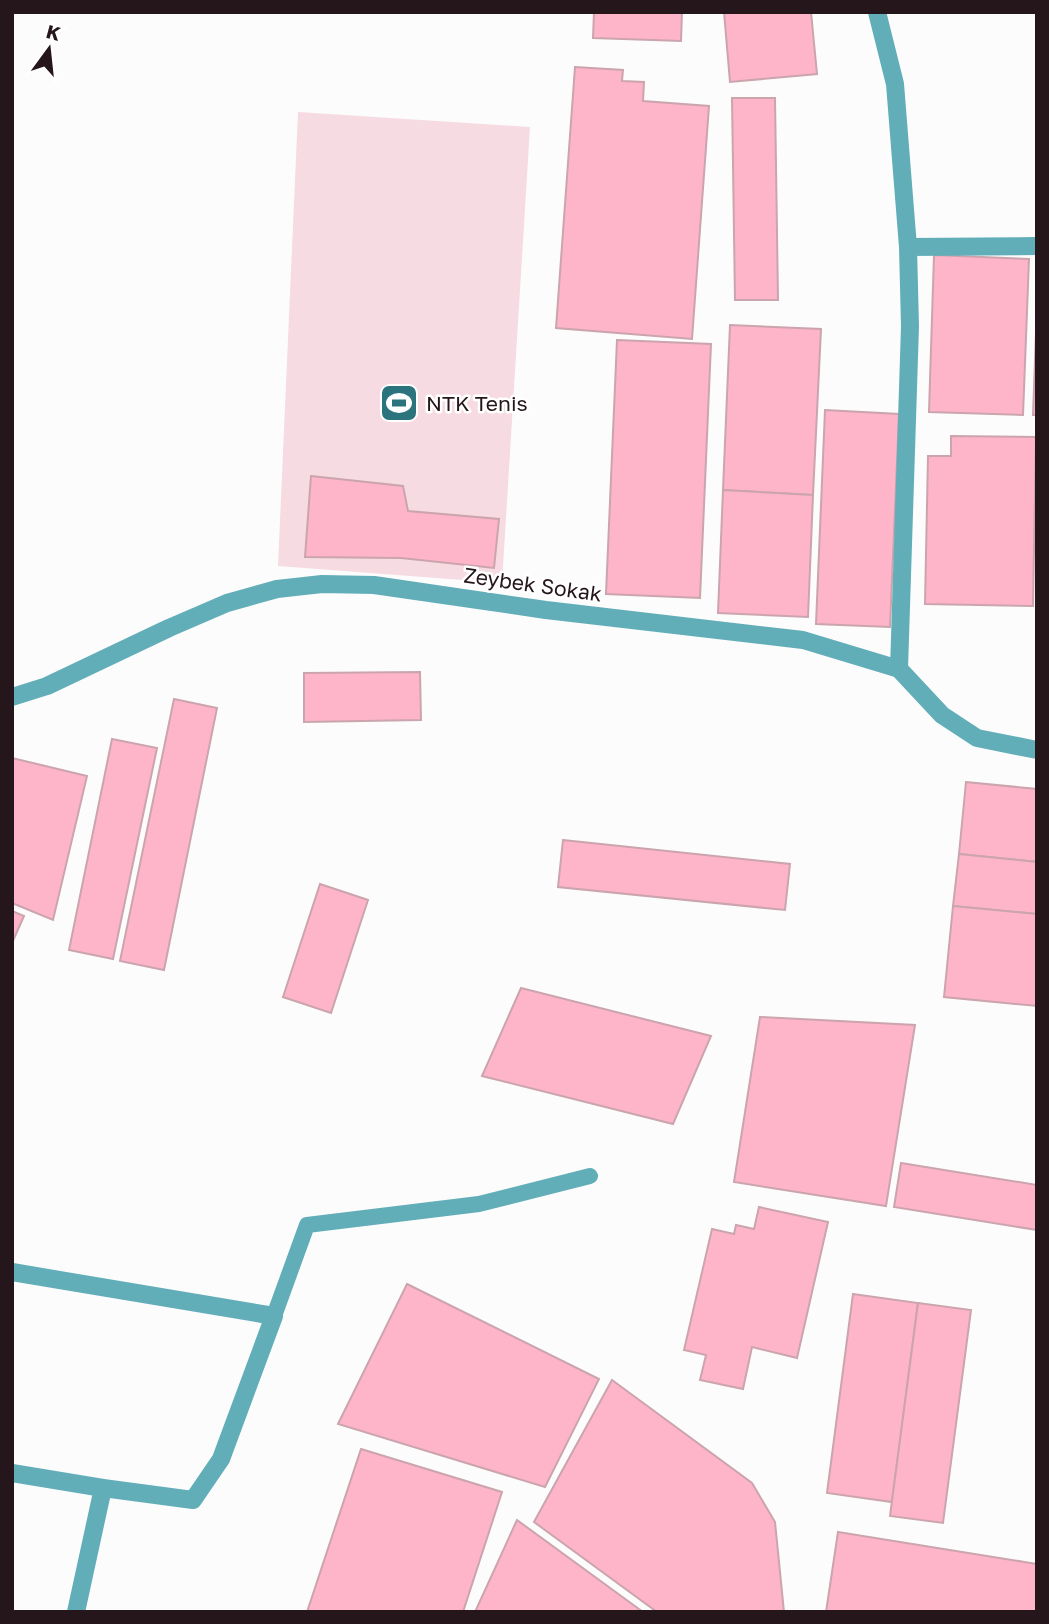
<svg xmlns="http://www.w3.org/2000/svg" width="1049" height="1624" font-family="'Golos Text',sans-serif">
	<rect width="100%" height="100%" fill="#fcfcfc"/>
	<polygon fill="#f6dbe2" points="298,112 530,127 502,583 278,566"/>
	<g fill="#feb5c9" stroke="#cba4ae" stroke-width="2">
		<polygon points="594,12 682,12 681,41 593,38"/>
		<polygon points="724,12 811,12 817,74 730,82"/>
		<polygon points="575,67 623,70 622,81 644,82 643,101 709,106 692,339 556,328"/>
		<polygon points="732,98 775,98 778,300 735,300"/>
		<polygon points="934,255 1029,259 1023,415 929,412"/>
		<polygon points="1037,305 1037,415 1033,415"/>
		<polygon points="730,325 821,329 813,495 723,490"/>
		<polygon points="617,340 711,344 700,598 606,594"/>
		<polygon points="825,410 899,414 890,627 816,624"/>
		<polygon points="951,436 1036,437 1033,606 925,604 928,456 951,456"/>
		<polygon points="311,476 403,486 408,511 499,519 494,568 401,558 305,557"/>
		<polygon points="723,490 813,495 808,617 718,613"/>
		<polygon points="420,672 421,720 304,722 304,673"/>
		<polygon points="174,699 217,708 164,970 120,961"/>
		<polygon points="112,739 157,748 113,959 69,950"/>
		<polygon points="12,758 87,776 53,920 12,903"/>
		<polygon points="966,782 1037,789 1037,862 959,854"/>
		<polygon points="563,840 790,864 785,910 558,887"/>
		<polygon points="959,854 1037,862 1037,914 953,906"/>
		<polygon points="320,884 368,900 331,1013 283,997"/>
		<polygon points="953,906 1037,914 1037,1006 944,997"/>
		<polygon points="12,911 24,916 12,943"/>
		<polygon points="521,988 711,1036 673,1124 482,1076"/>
		<polygon points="760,1017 915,1025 886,1206 734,1182"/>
		<polygon points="901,1163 1037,1185 1037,1230 894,1207"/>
		<polygon points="759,1207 828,1222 797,1358 752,1347 743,1389 700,1380 706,1355 684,1350 712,1229 734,1234 736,1225 754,1229"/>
		<polygon points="407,1284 599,1379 545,1487 338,1424"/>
		<polygon points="853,1294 918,1303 892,1502 827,1493"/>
		<polygon points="918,1303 971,1310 943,1523 890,1516"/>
		<polygon points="612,1380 752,1483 775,1522 784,1612 657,1612 534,1522"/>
		<polygon points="361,1449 502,1492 463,1612 307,1612"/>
		<polygon points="517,1520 643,1612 475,1612"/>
		<polygon points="838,1532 1037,1564 1037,1612 826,1612"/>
	</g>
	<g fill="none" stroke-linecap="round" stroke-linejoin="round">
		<polyline stroke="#61aeb9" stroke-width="16" points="274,1316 307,1225 479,1204 590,1176"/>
		<g stroke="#61aeb9" stroke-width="18">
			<polyline points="877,12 895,84 908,247 910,326 899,669"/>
			<polyline points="908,247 1037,246"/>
			<polyline points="12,697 47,686 169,628 227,603 277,589 322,584 374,585 546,610 803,640 899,669 942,715 977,738 1037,750"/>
			<polyline points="12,1272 274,1316 221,1459 193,1500 103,1488 12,1473"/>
			<polyline points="76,1612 103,1488"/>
		</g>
	</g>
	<defs>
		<symbol id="stadium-square" viewBox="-11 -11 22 22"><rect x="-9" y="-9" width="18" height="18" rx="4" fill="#2b737d" stroke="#fff"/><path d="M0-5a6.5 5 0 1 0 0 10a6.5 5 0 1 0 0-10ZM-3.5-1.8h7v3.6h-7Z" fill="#fff"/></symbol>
	</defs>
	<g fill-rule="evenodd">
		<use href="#stadium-square" x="377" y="381" width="44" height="44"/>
	</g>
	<g text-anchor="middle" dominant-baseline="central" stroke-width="5" stroke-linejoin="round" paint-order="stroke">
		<g font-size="21" fill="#24161a" stroke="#fff" text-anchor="start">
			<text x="426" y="403">NTK Tenis</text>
		</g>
		<g font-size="21" fill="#24161a" stroke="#fff">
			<text transform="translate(533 584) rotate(8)">Zeybek Sokak</text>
		</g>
	</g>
	<rect width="1049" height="1624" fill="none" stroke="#24161a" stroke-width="28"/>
	<g transform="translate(49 49) rotate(15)" stroke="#ffffff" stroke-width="5" paint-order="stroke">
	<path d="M0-5L12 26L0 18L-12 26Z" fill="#24161a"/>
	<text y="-10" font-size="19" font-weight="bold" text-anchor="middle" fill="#24161a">K</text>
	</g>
</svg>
